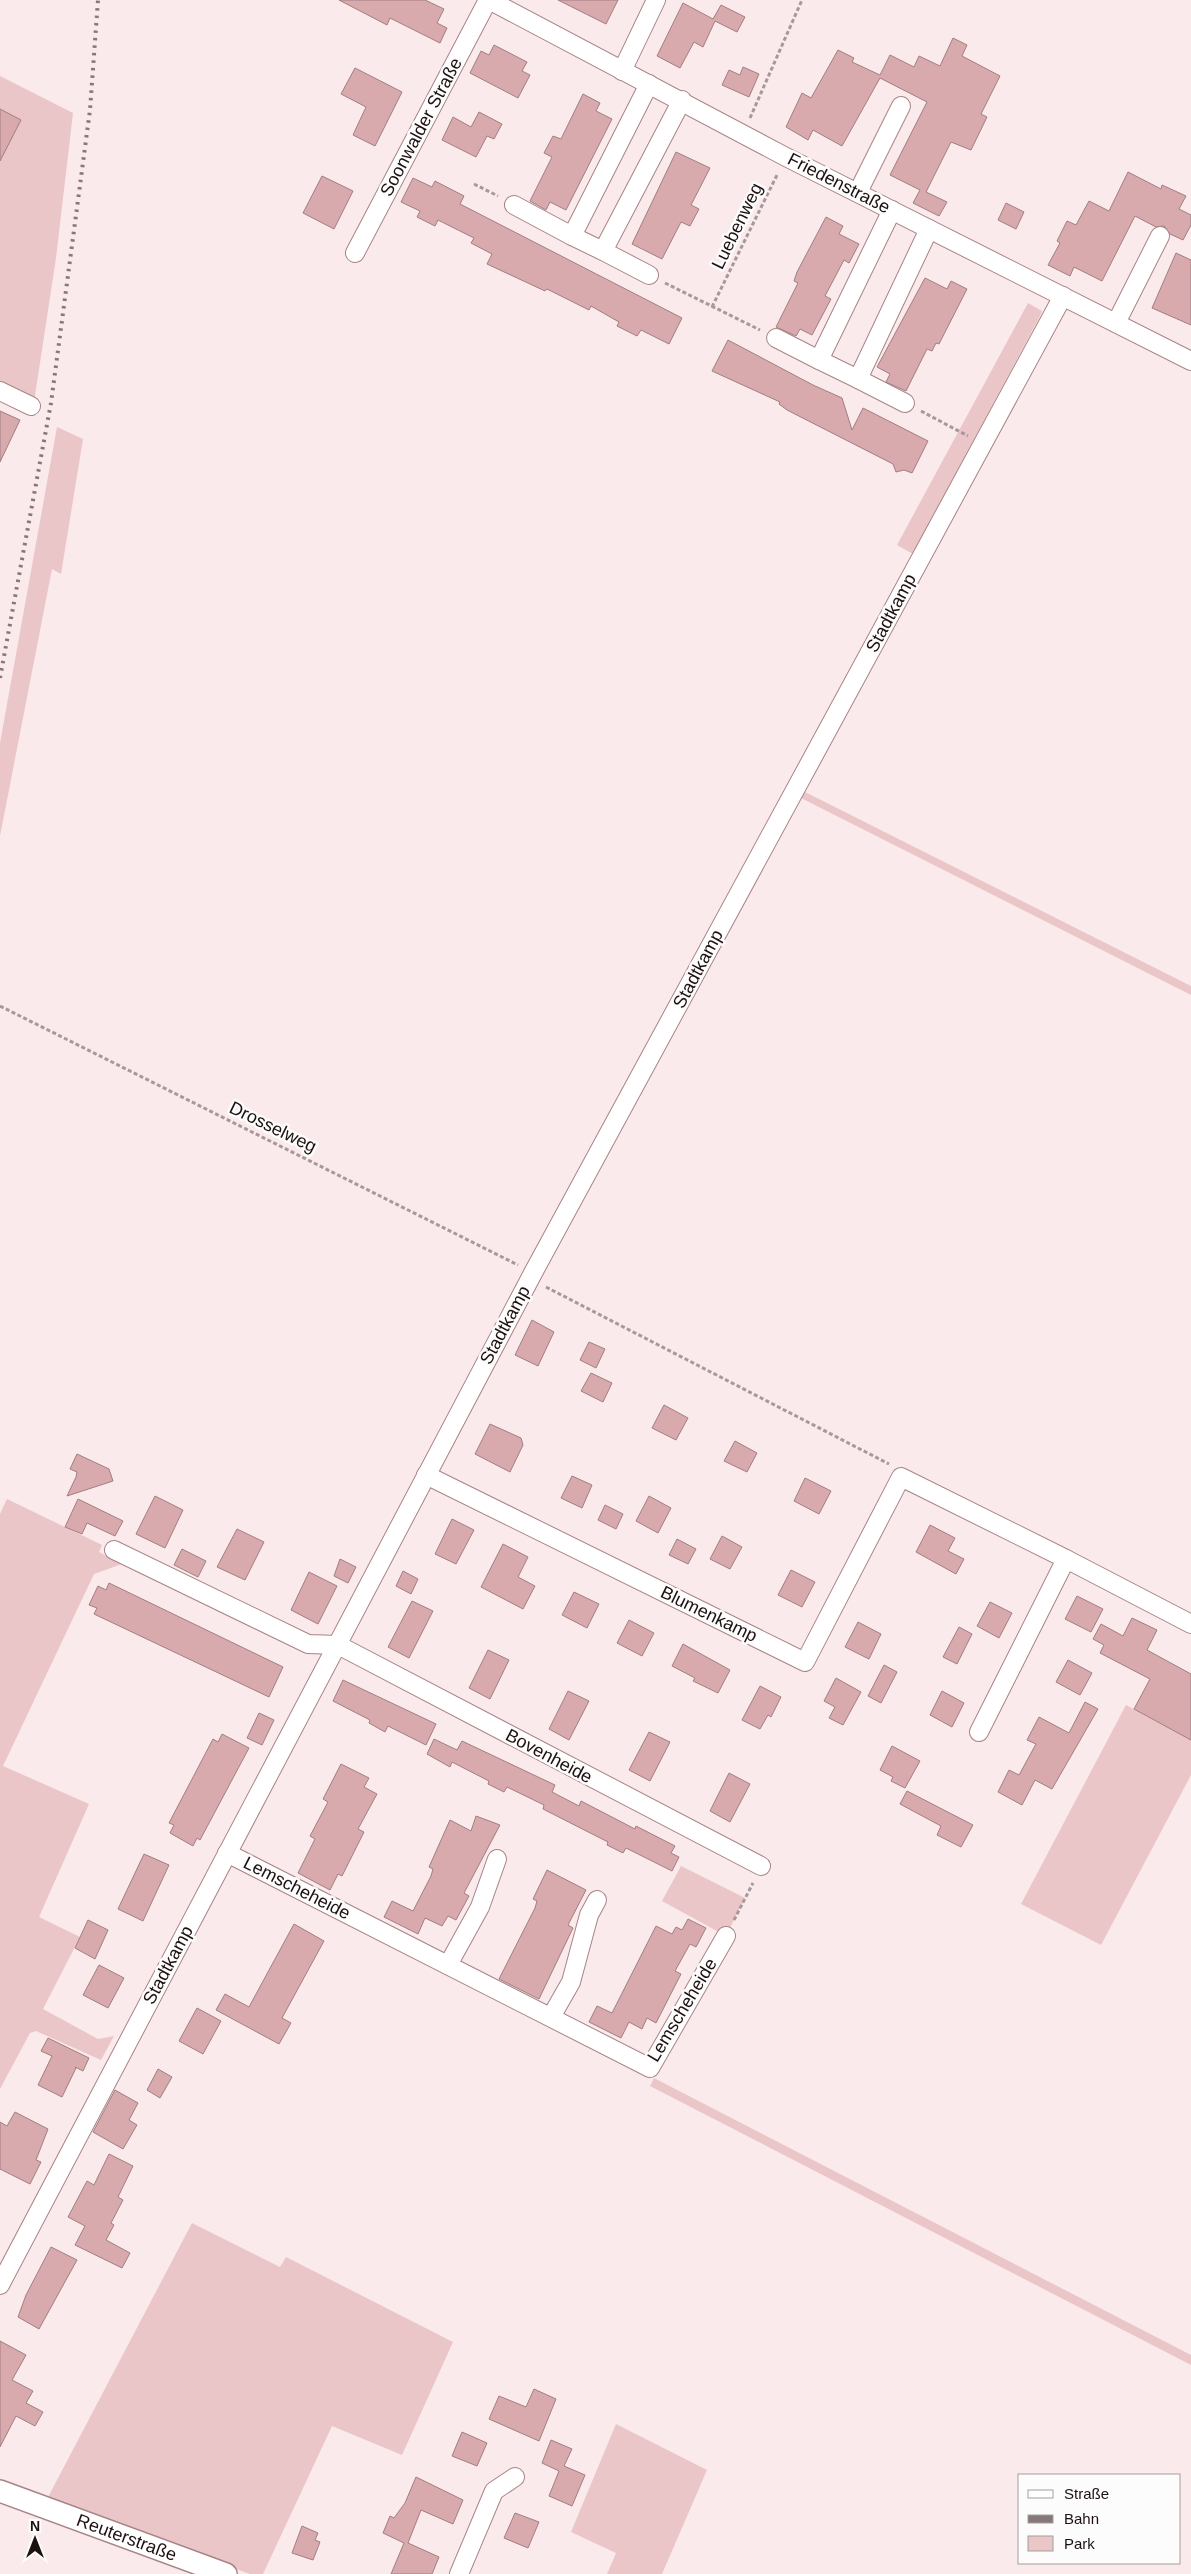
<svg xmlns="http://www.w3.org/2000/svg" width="1191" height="2574" font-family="Helvetica,sans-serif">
	<rect width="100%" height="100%" fill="#fbeaeb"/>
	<g fill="#eac6c8">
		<polygon points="0,76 73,113 56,258 34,402 0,385"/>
		<polygon points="1028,303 1042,311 1039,318 913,554 897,545"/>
		<polygon points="57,427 83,439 61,574 52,569 0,836 0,743"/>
		<polygon points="805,792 1191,986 1191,995 801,798"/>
		<polygon points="7,1499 102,1545 99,1552 122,1564 94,1574 3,1766 89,1804 39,1917 80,1937 43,2009 98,2039 114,2036 101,2060 36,2031 30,2033 0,2089 0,1514"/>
		<polygon points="1126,1705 1191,1740 1191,1775 1101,1945 1021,1904"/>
		<polygon points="681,1866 745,1898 726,1936 662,1901"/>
		<polygon points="654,2078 1191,2355 1191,2365 650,2086"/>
		<polygon points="192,2223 280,2267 286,2257 453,2342 402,2455 332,2426 263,2574 250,2574 46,2501"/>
		<polygon points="616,2424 707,2470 662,2574 607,2574 616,2553 571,2532"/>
	</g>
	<g fill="#d8a9ad" stroke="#a27e81">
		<polygon points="339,0 425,0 444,9 437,23 447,28 440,43 390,18 387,25"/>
		<polygon points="558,0 618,0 606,24"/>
		<polygon points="683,3 713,19 721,5 745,17 737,32 715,21 703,47 694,42 680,68 657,56"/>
		<polygon points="953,38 967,45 962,56 1000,76 981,114 987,117 971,150 951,142 926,192 947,202 939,216 913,203 920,190 890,175 927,102 880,78 842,146 813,130 808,140 786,127 802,93 811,98 838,50 854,58 852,62 880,75 890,55 914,67 919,56 940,66"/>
		<polygon points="494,45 527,62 522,71 530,75 518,98 470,73 481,51 489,55"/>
		<polygon points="743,67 759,74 749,97 722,85 729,70 740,75"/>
		<polygon points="355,68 402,92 375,146 353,135 366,107 341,94"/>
		<polygon points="583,94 600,103 596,111 612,119 566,210 550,202 546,210 530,201 552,157 544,153 553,136 561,139"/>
		<polygon points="0,109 21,120 0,161"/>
		<polygon points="479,112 502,124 494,139 487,136 476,157 442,140 453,117 471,127"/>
		<polygon points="676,152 710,168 691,205 699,209 690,226 681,222 662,259 632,244"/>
		<polygon points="1128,172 1161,189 1162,185 1186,196 1179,209 1191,215 1191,225 1183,240 1170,234 1164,226 1156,227 1135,216 1102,281 1074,267 1070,276 1048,265 1060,243 1057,241 1067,221 1076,225 1089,201 1109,211"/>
		<polygon points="322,176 353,191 334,229 303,213"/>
		<polygon points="413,178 432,187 435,181 464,196 460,204 682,318 669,344 641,330 637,336 617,326 619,322 591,306 589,310 547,289 545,291 487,264 492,254 471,243 474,238 438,220 435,226 417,217 420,211 401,202"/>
		<polygon points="1006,203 1024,212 1016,229 998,220"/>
		<polygon points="826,217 843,226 839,234 859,244 849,263 844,260 825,296 831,299 812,335 800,329 796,336 776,327 798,283 794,281 797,272"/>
		<polygon points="1176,253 1191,260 1191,325 1152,308"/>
		<polygon points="925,278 947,289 951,281 967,289 939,344 936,343 932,351 927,349 906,391 886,382 890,374 877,367"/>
		<polygon points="728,340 813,385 842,398 852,430 863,408 928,441 912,473 904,470 896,472 893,464 787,410 779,404 780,402 712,371"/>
		<polygon points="0,411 20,420 0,462"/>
		<polygon points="532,1320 554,1332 538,1366 515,1355"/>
		<polygon points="589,1342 605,1349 596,1368 580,1360"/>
		<polygon points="591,1373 612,1383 603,1402 581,1391"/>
		<polygon points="664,1405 688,1418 676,1440 652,1428"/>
		<polygon points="490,1424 521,1438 523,1445 510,1472 475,1454"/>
		<polygon points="735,1441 757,1453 747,1472 724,1461"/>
		<polygon points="77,1454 109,1469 113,1481 67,1496 76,1477 77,1472 70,1469"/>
		<polygon points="572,1476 592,1485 582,1508 561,1498"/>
		<polygon points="805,1478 831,1491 819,1514 794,1501"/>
		<polygon points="155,1496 183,1510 165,1548 136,1534"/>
		<polygon points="649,1496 671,1508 658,1533 636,1521"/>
		<polygon points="78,1499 123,1521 115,1536 87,1523 82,1534 65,1527"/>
		<polygon points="605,1505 623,1514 616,1529 598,1520"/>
		<polygon points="452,1519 474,1530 456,1564 435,1554"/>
		<polygon points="930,1525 955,1538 948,1551 964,1559 956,1574 916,1552"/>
		<polygon points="237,1529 264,1542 245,1580 217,1567"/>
		<polygon points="722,1536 742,1547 730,1569 710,1559"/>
		<polygon points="677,1539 696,1549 688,1564 669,1555"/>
		<polygon points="503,1544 528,1557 518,1577 535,1586 523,1609 481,1587"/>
		<polygon points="182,1549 206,1561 198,1577 174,1565"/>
		<polygon points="340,1559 356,1567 348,1583 334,1576"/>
		<polygon points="791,1570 815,1582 802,1607 778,1595"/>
		<polygon points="403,1571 418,1579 411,1594 396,1586"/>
		<polygon points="309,1572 337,1586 318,1624 291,1610"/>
		<polygon points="109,1583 283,1667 269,1697 94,1614 97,1608 89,1605 98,1586 106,1590"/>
		<polygon points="574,1592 599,1604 587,1628 562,1615"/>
		<polygon points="1077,1596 1103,1609 1091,1632 1065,1619"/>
		<polygon points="412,1601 433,1611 409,1658 388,1647"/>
		<polygon points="990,1602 1012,1613 999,1638 977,1626"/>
		<polygon points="1132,1618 1157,1630 1147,1650 1191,1674 1191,1740 1134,1709 1150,1679 1100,1653 1104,1645 1093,1639 1101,1624 1123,1636"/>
		<polygon points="629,1620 654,1633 642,1656 617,1643"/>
		<polygon points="858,1622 881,1634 869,1659 845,1647"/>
		<polygon points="959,1627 972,1634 957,1664 943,1657"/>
		<polygon points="683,1644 730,1670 718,1693 693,1681 695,1678 672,1666"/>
		<polygon points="488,1650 509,1660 490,1699 469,1688"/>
		<polygon points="1068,1660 1092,1673 1080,1695 1056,1682"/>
		<polygon points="884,1665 897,1672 881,1703 868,1696"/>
		<polygon points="836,1678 861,1692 843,1725 829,1718 835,1707 824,1701"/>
		<polygon points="343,1680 436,1724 426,1745 388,1726 385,1732 369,1723 370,1720 333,1701"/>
		<polygon points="760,1686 781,1697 771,1717 768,1715 760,1729 742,1720"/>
		<polygon points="568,1691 589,1701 569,1740 549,1729"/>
		<polygon points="942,1691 964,1703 952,1727 930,1715"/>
		<polygon points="1085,1702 1098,1709 1052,1789 1035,1780 1022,1805 998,1792 1009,1770 1019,1775 1036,1744 1027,1740 1039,1717 1069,1733"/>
		<polygon points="259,1713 274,1720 262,1745 247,1738"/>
		<polygon points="649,1732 670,1742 650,1781 629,1770"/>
		<polygon points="222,1734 249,1748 200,1840 197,1838 193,1846 170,1833 174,1825 169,1823 213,1739 218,1742"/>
		<polygon points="434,1739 457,1750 462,1741 555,1785 552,1792 579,1806 581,1801 635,1829 636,1826 675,1846 671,1853 679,1857 672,1871 626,1848 623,1853 607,1845 608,1842 543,1809 544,1805 507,1787 504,1792 488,1784 489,1781 452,1762 450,1767 427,1754"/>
		<polygon points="892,1746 920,1761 905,1788 891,1781 893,1777 880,1770"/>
		<polygon points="341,1764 369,1778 364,1787 377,1794 358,1829 364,1832 342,1876 338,1874 330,1890 298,1873 315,1839 310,1836 328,1802 323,1799"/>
		<polygon points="729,1773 750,1784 730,1822 710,1811"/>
		<polygon points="907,1791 973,1825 961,1847 937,1835 941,1826 900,1804"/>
		<polygon points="476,1816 500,1825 464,1893 469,1896 456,1920 448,1916 442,1926 425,1918 418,1934 384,1917 392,1901 413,1911 431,1876 433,1869 429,1867 450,1820 471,1831"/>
		<polygon points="144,1854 169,1865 143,1921 118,1909"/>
		<polygon points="547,1870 586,1890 568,1925 573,1928 539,1999 499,1979 535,1908 537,1901 533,1899"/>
		<polygon points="688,1919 706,1928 696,1947 690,1944 675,1971 681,1974 656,2023 647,2018 642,2029 629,2022 621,2038 589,2022 597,2006 612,2013 656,1926 672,1934 676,1927 682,1930"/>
		<polygon points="88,1920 108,1930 95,1959 75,1948"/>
		<polygon points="294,1924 324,1941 282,2018 291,2023 279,2044 216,2010 225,1994 249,2007"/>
		<polygon points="99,1965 124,1978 108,2008 83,1995"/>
		<polygon points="197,2008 221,2021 203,2054 179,2041"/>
		<polygon points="48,2038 89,2058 83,2071 75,2067 76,2068 62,2097 38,2085 52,2056 41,2051"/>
		<polygon points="158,2069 172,2077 160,2098 147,2090"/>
		<polygon points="115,2090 138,2103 129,2120 137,2125 123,2149 93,2132"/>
		<polygon points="15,2112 48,2129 36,2160 41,2162 30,2184 0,2169 0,2122 7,2126"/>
		<polygon points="109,2154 133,2166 118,2197 123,2200 111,2223 114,2225 106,2240 130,2253 122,2268 75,2245 85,2226 68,2217 87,2181 94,2185"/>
		<polygon points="51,2247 77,2260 39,2329 18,2317 26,2295"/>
		<polygon points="0,2341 26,2355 12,2380 33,2391 26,2403 43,2412 35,2426 16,2416 0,2447"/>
		<polygon points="534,2389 556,2399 539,2441 489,2419 499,2396 526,2407"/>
		<polygon points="462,2432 487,2443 477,2466 452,2456"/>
		<polygon points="551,2440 572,2449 564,2466 585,2475 572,2506 549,2496 559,2471 542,2463"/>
		<polygon points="416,2477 463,2500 453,2524 421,2510 408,2543 439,2557 432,2574 391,2574 404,2543 383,2533 390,2516 394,2518 405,2503"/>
		<polygon points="515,2513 539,2522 528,2548 504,2538"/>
		<polygon points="302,2526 318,2533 315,2540 320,2542 313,2560 292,2553"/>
	</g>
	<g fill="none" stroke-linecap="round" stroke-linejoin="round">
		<defs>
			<g id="minor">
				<polyline points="489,0 786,157 1191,361"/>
				<polyline points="622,71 656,0"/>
				<polyline points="649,84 572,236 603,251 682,100"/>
				<polyline points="858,192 901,106"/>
				<polyline points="514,205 572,236"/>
				<polyline points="892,210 819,360 858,379 929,229"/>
				<polyline points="603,251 649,275"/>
				<polyline points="355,253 488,0"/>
				<polyline points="1116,323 1160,236"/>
				<polyline points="776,338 819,360"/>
				<polyline points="858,379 905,403"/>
				<polyline points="0,391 31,406"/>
				<polyline points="426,1475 805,1662 901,1477 1066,1559 979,1732"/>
				<polyline points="114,1550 308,1644 338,1645 761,1866"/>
				<polyline points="1066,1559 1191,1624"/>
				<polyline points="227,1853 650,2068 726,1936"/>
				<polyline points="448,1965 480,1907 497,1859"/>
				<polyline points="551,2017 571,1982 589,1915 597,1900"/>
				<polyline points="0,2285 533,1273 1063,296"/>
				<polyline points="459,2574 494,2491 515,2477"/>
			</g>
			<g id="tertiary">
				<path id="s1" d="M0,2491L226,2574"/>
			</g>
		</defs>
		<use href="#minor" stroke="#a88486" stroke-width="20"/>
		<use href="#tertiary" stroke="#a88486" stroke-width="24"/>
		<g stroke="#a79899" stroke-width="3" stroke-dasharray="4 2.5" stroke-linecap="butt">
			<polyline points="750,118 802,0"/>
			<polyline points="474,184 498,196"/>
			<polyline points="665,283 760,330"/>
			<polyline points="712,307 778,173"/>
			<polyline points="921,411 968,436"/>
			<polyline points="0,1006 518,1265"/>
			<polyline points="546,1287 889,1464"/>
			<polyline points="734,1920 753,1883"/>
		</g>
		<use href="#minor" stroke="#fff" stroke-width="18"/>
		<use href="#tertiary" stroke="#fff" stroke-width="21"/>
		<polyline stroke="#867778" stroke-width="4" stroke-dasharray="2.5 5" stroke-linecap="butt" points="0,678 51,403 90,110 98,0"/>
	</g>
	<g text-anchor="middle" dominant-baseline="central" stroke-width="5" stroke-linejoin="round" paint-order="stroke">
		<g font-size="18" fill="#1d1011" stroke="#fcfcfc">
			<text transform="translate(421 127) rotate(-62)">Soonwalder Straße</text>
			<text transform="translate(839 183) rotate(27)">Friedenstraße</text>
			<text transform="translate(737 226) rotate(-64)">Luebenweg</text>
			<text transform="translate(891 613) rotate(-62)">Stadtkamp</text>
			<text transform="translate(698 969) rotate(-62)">Stadtkamp</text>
			<text transform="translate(273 1127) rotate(26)">Drosselweg</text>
			<text transform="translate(505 1325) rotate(-62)">Stadtkamp</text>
			<text transform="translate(709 1614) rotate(26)">Blumenkamp</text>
			<text transform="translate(549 1756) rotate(28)">Bovenheide</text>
			<text transform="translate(297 1888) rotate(27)">Lemscheheide</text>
			<text transform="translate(168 1965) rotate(-62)">Stadtkamp</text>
			<text transform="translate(682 2010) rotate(-59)">Lemscheheide</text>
			<text stroke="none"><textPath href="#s1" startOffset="135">Reuterstraße</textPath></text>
		</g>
	</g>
	<rect x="1018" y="2474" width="162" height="90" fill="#fcfcfc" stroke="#a39e9e"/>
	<rect x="1028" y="2490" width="25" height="8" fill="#ffffff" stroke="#a39e9e"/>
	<text x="1064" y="2499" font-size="15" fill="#1d1011">Straße</text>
	<rect x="1028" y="2515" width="25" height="8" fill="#867778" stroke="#a39e9e"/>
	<text x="1064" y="2524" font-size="15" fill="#1d1011">Bahn</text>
	<rect x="1028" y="2536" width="25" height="15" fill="#eac6c8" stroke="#a39e9e"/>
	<text x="1064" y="2549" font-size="15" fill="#1d1011">Park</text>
	<g transform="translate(35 2539)" stroke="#fcfcfc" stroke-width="4" paint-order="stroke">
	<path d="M0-4L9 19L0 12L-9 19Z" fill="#1d1011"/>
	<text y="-8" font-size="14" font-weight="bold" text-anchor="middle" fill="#1d1011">N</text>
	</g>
</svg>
